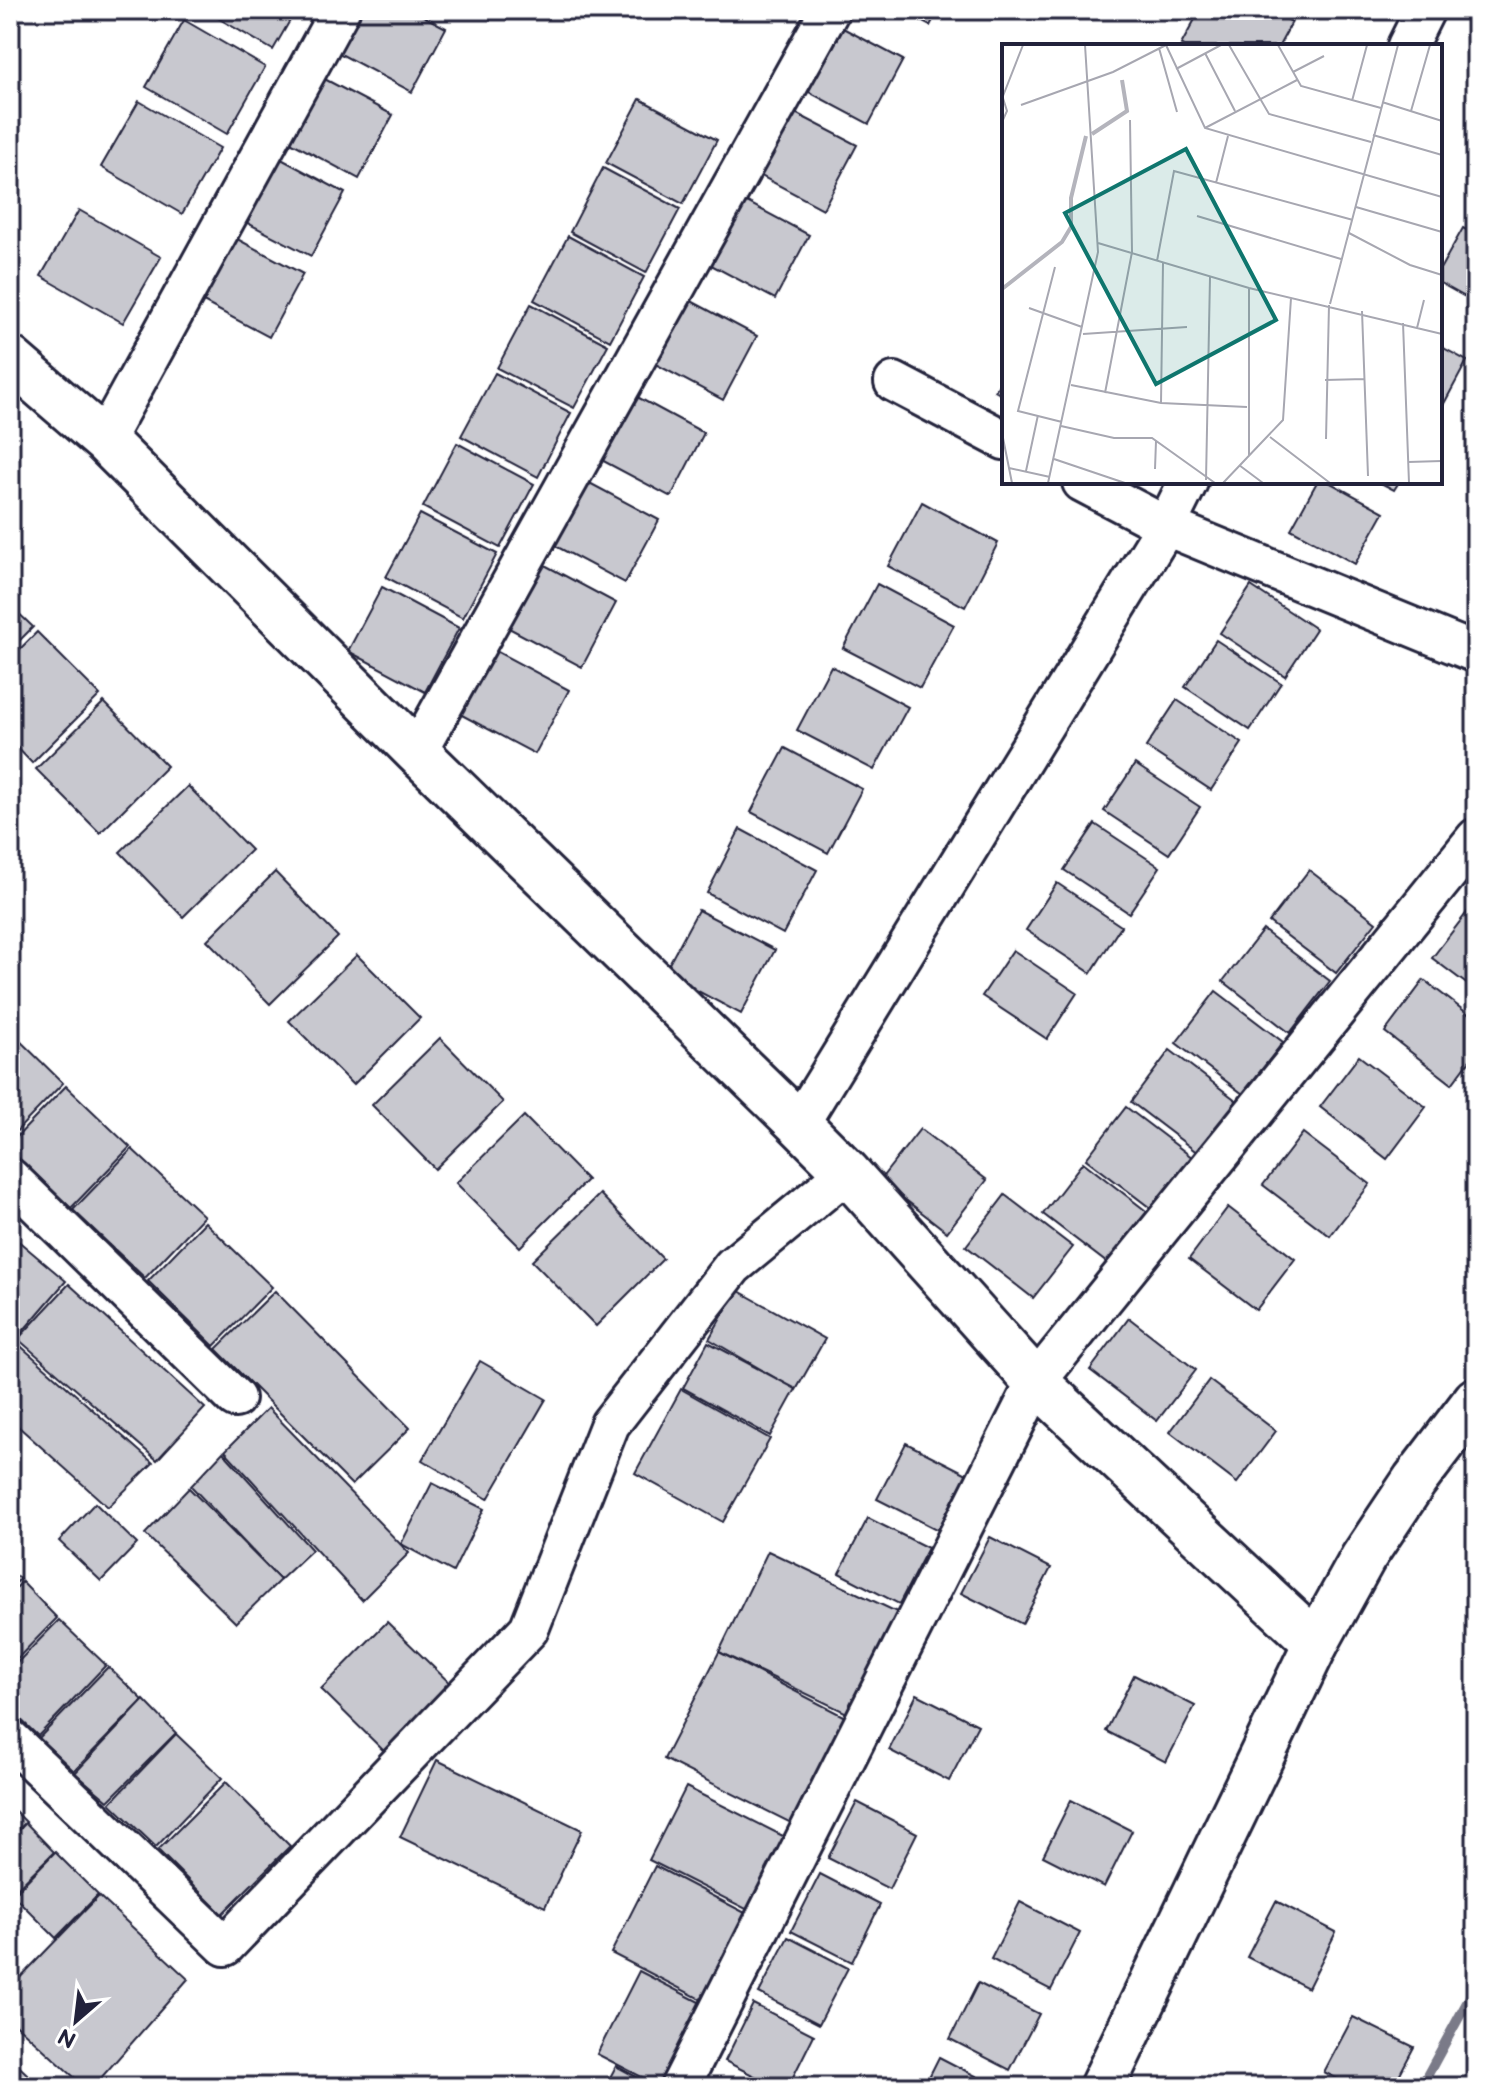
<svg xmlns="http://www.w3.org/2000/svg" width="1486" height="2097" font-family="'Balsamiq Sans',sans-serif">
	<rect width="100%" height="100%" fill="#fff"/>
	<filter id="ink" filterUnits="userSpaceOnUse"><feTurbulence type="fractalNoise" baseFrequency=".0125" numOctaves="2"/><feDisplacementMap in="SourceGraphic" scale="16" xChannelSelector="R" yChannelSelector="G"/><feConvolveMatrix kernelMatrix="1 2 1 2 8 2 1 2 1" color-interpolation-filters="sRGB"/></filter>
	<g filter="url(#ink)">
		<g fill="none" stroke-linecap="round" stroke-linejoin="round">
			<polyline stroke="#7a7a88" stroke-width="10" points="1421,2087 1476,1986"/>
		</g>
		<g fill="#c8c8cf" stroke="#22223b" stroke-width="2">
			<polygon points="204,10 296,10 273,50"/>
			<polygon points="357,10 412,10 446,28 412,92 335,51"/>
			<polygon points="900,10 938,10 930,26"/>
			<polygon points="1200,10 1270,10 1292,22 1279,46 1184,46 1181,45"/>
			<polygon points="826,19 903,60 869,124 792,83"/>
			<polygon points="184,20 265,67 227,134 146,87"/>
			<polygon points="317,75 393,115 359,179 283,138"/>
			<polygon points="640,99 717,140 683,204 606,163"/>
			<polygon points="139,101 220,148 182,214 101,167"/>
			<polygon points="780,105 857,145 823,209 746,168"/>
			<polygon points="268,152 345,193 311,256 234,216"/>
			<polygon points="603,168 680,209 646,273 570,232"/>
			<polygon points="732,194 809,235 775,299 698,258"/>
			<polygon points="79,210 161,257 123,323 41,276"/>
			<polygon points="1463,228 1476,235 1476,303 1440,283 1440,269"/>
			<polygon points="226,233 303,274 269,337 192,296"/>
			<polygon points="568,236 644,277 610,341 534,300"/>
			<polygon points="680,295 757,336 723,400 646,359"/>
			<polygon points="531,304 608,345 574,408 497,368"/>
			<polygon points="1440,346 1467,361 1440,411"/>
			<polygon points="495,373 571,413 538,477 461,436"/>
			<polygon points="1004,375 1004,396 995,391"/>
			<polygon points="628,392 704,433 671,497 594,456"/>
			<polygon points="457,443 534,484 500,548 423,507"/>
			<polygon points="582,479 659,520 625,583 548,542"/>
			<polygon points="1317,482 1329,482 1384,512 1355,564 1291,529"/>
			<polygon points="1379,482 1399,482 1394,490"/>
			<polygon points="922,502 998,543 965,607 888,566"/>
			<polygon points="420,514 497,554 463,618 386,577"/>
			<polygon points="539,562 616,603 582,667 505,626"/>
			<polygon points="877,584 954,625 920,688 843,648"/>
			<polygon points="1251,586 1316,629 1285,676 1220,633"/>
			<polygon points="382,587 459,628 425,692 348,651"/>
			<polygon points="10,605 33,627 10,650"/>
			<polygon points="37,632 100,695 32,763 10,740 10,659"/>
			<polygon points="1216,640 1281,683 1250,730 1185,687"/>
			<polygon points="492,649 569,690 535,754 458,713"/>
			<polygon points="831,666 908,707 874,770 797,730"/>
			<polygon points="1177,700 1242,743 1211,790 1146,747"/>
			<polygon points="104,702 167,766 100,833 36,769"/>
			<polygon points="785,748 862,789 828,853 751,812"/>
			<polygon points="1135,764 1200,807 1169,854 1104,811"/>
			<polygon points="188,786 251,850 183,917 120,852"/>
			<polygon points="1095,824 1160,867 1129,913 1064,870"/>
			<polygon points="740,829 817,870 783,934 707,893"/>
			<polygon points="1309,870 1376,922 1336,973 1269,922"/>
			<polygon points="275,872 338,937 270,1004 207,940"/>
			<polygon points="1057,883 1121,926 1091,973 1026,930"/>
			<polygon points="1472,906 1476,909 1476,991 1432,958"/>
			<polygon points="698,910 775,950 741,1014 664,973"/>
			<polygon points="1263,930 1330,981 1290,1033 1223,981"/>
			<polygon points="1013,950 1077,993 1047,1039 982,996"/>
			<polygon points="357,955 420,1018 353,1085 289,1021"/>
			<polygon points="1424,980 1476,1020 1476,1052 1452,1084 1385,1032"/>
			<polygon points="1216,991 1283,1042 1243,1094 1176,1043"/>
			<polygon points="10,1031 63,1083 10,1138"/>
			<polygon points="440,1038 503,1102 435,1169 372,1105"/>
			<polygon points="1170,1050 1237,1101 1198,1153 1131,1102"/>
			<polygon points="1359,1056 1426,1107 1387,1159 1320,1107"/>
			<polygon points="66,1086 130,1147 71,1208 10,1150 10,1144"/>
			<polygon points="1126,1107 1193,1158 1153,1210 1086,1159"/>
			<polygon points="524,1116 587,1180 520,1247 456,1183"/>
			<polygon points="920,1129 987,1180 947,1232 880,1180"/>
			<polygon points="1303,1133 1370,1184 1330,1236 1263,1185"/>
			<polygon points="132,1149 204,1216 145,1278 73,1210"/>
			<polygon points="1083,1162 1150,1214 1111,1266 1043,1214"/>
			<polygon points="600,1194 663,1259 596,1326 532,1261"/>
			<polygon points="1005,1195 1073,1247 1033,1298 966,1246"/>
			<polygon points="1228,1207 1295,1259 1256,1310 1189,1259"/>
			<polygon points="205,1222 272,1287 214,1346 148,1281"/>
			<polygon points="10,1234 66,1281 17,1338 10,1331"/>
			<polygon points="69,1284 205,1408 157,1460 18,1339"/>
			<polygon points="737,1290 825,1339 796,1390 709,1339"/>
			<polygon points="275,1291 410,1428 352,1485 216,1349"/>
			<polygon points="1129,1318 1196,1370 1157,1421 1090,1370"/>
			<polygon points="15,1341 153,1463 108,1507 10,1419 10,1346"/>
			<polygon points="708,1342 796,1389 770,1436 683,1388"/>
			<polygon points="480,1361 546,1399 488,1499 422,1460"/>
			<polygon points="1209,1380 1276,1431 1237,1483 1170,1432"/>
			<polygon points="681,1389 770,1439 723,1522 635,1473"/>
			<polygon points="268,1408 409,1553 362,1600 225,1451"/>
			<polygon points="906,1443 967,1474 938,1530 877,1499"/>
			<polygon points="223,1452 312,1550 280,1580 191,1486"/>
			<polygon points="432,1483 484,1509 453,1572 401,1544"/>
			<polygon points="189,1488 280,1580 236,1623 145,1534"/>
			<polygon points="95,1503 137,1544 101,1581 59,1541"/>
			<polygon points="868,1518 928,1548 899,1604 839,1573"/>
			<polygon points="990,1537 1051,1568 1022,1624 961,1593"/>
			<polygon points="768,1551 899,1613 851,1715 719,1652"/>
			<polygon points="10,1570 20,1579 10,1589"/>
			<polygon points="22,1582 57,1618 10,1666 10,1594"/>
			<polygon points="59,1620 106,1665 38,1736 10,1709 10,1670"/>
			<polygon points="387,1622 461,1694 395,1762 321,1689"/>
			<polygon points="719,1652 849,1719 795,1825 664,1759"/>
			<polygon points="108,1667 143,1700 74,1771 39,1738"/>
			<polygon points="1134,1675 1195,1706 1166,1762 1106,1731"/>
			<polygon points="917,1694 978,1725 949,1781 889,1750"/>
			<polygon points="144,1700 176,1733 108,1801 75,1773"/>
			<polygon points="176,1734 222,1778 156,1847 110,1803"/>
			<polygon points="437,1760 582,1830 545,1907 400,1837"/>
			<polygon points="226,1782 290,1846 222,1914 158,1850"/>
			<polygon points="686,1787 787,1838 750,1911 649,1860"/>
			<polygon points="1071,1800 1132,1831 1104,1887 1043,1856"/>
			<polygon points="857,1802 917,1833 889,1889 828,1858"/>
			<polygon points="10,1806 26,1822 10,1838"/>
			<polygon points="26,1823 54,1852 12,1893 10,1839"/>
			<polygon points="55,1852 98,1895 56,1938 13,1895"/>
			<polygon points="655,1866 749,1915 704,2001 611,1953"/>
			<polygon points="820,1874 880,1905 852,1962 791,1931"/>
			<polygon points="99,1896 188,1979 93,2087 85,2087 10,2019 10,1988"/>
			<polygon points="1276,1901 1336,1932 1308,1988 1247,1957"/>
			<polygon points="1020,1902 1080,1933 1051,1990 991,1959"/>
			<polygon points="788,1937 848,1968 819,2024 759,1993"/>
			<polygon points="639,1971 703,2004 661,2087 597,2054"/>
			<polygon points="978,1983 1039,2014 1010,2070 950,2039"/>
			<polygon points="753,2004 814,2035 788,2087 776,2087 725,2061"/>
			<polygon points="1353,2017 1414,2047 1393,2087 1353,2087 1324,2072"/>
			<polygon points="939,2057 997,2087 924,2087"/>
			<polygon points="10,2058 41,2087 10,2087"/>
			<polygon points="616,2066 655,2087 605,2087"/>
		</g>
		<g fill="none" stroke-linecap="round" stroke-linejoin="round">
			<defs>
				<g id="minor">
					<polyline points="1407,46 1425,10"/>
					<polyline points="894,382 1004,440"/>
					<polyline points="104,440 340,10"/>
					<polyline points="1082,482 1166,526 1476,653"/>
					<polyline points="417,752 830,10"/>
					<polyline points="799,1124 1166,526 1188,482"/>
					<polyline points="10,1178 235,1398"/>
					<polyline points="10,1739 225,1946 529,1629 610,1424 733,1266 847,1172"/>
					<polyline points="680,2087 1036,1382 1476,838"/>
				</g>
				<polyline id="tertiary" points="10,359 104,440 417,752 799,1124 847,1172 1036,1382 1316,1643"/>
				<polyline id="secondary" points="1102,2087 1316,1643 1363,1558 1415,1480 1476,1400"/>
			</defs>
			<use href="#minor" stroke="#22223b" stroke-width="44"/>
			<use href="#tertiary" stroke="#22223b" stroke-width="50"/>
			<use href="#secondary" stroke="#22223b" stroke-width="50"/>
			<use href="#minor" stroke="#fff" stroke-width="38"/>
			<use href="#tertiary" stroke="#fff" stroke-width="44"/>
			<use href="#secondary" stroke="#fff" stroke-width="44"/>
		</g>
	</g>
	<g transform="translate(1002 44)">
		<rect width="440" height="440" fill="#fff"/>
		<path fill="none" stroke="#b4b4bc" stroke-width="4" d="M90,90L125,67L120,36M0,245L60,198L69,183V154L84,92"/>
		<path fill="none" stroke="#a7a7b1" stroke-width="2" d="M164,1L203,84L440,153M227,1L267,70L369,98M276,1L299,42L379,64M157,4L175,68M203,9L233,67M174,25L219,1M291,28L322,12M0,51L5,67L0,78M1,52L21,1M350,57L365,1M380,58L440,77M19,61L111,28L164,1M409,67L428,1M203,84L295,36M371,91L440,111M214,139L226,92M354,163L440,188M195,172L339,215M347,189L408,221L440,231M96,199L247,244L440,290M155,217L172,127L351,176M53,223L16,367L60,378M328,260L396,1M27,264L80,283M360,267L366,432M401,279L407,439M415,284L422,256M81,290L185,283M323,336L363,335M69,341L159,359L245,363M103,349L130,208L128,76M159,359L161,219M59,382L112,394H150L213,439M0,389L10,439M268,393L328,439M324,395L327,261M247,411V244M52,415L123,439M406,418L440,417M237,421L261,439M7,424L48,433M153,425L154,397M24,427L36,371M204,436L208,233M46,439L96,208L83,1M221,439L281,376L289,254"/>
		<path fill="#0f766e" fill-opacity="0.15" stroke="#0f766e" stroke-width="4" d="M184,105L274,276L154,340L63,169Z"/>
		<rect width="440" height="440" fill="none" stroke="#22223b" stroke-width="4"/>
	</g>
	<rect width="1486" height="2097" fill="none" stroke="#fff" stroke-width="40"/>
	<rect x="20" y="20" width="1446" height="2057" fill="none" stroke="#22223b" stroke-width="3" filter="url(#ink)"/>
	<g transform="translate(76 2021) rotate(208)" stroke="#ffffff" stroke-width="6" paint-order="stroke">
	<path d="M0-6L14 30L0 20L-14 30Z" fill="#22223b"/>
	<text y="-12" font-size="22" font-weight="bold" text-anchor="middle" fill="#22223b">N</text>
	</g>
</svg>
